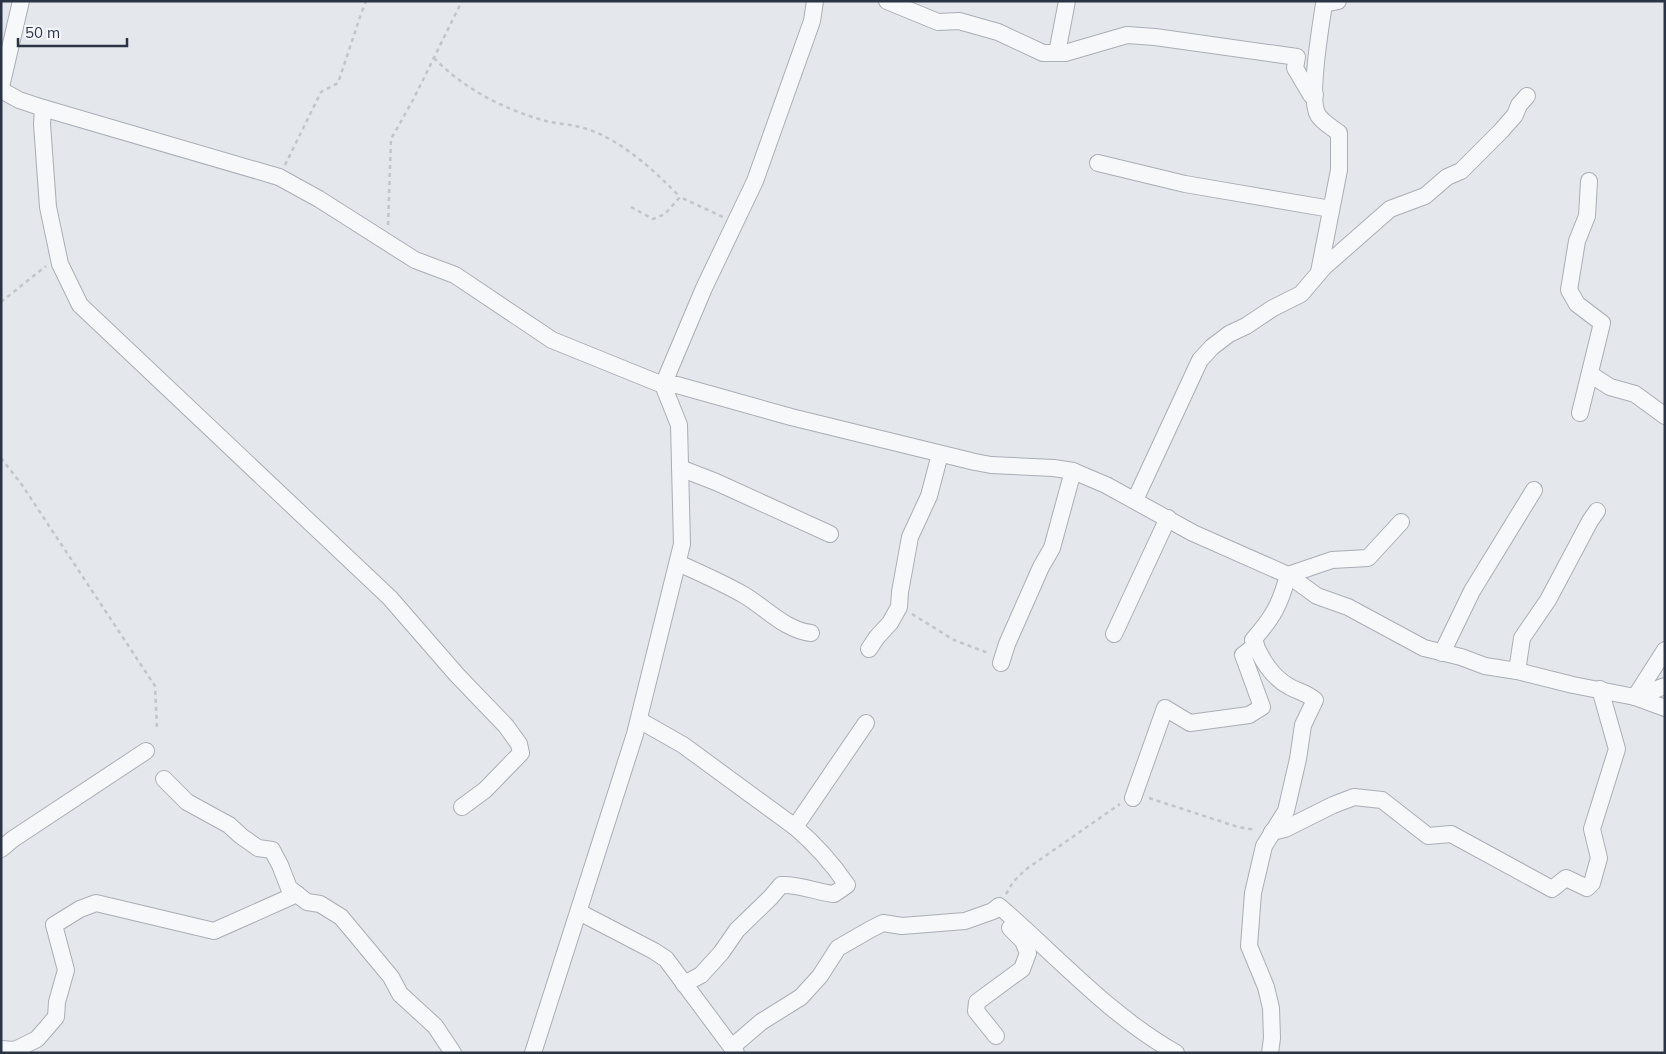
<svg xmlns="http://www.w3.org/2000/svg" width="1666" height="1054" font-family="Mulish,sans-serif">
	<rect width="100%" height="100%" fill="#e4e7ec"/>
	<g fill="none" stroke-linecap="round" stroke-linejoin="round">
		<defs>
			<g id="minor">
				<polyline points="815,1 812,21 755,181 704,288 663,385 677,385 791,417 975,462 991,465 1054,468 1073,471 1106,485 1193,533 1288,575 1317,596 1348,607 1424,648 1461,657 1485,666 1517,671 1573,685 1635,697 1665,708"/>
				<polyline points="887,1 938,22 959,21 998,32 1043,53 1065,53 1127,35 1155,37 1297,57 1295,68 1311,95 1315,95"/>
				<polyline points="1057,53 1067,1"/>
				<polyline points="1,87 21,1"/>
				<polyline points="1,90 19,100 43,108 279,177 319,199 415,260 455,275 552,340 663,385 679,425 682,544 635,734 533,1053"/>
				<polyline points="43,108 42,124 48,207 60,264 80,305 390,598 457,675 506,726 519,744 521,753 485,790 462,807"/>
				<polyline points="1098,163 1185,184 1331,209"/>
				<path d="M1319,272L1339,170V133C1333,128 1322,122 1318,115C1308,99 1321,24 1324,4L1338,1"/>
				<polyline points="1590,374 1610,387 1635,394 1665,416"/>
				<polyline points="1580,413 1602,323 1577,304 1569,290 1577,241 1587,216 1589,181"/>
				<polyline points="680,468 716,482 830,534"/>
				<polyline points="1135,500 1200,360 1212,347 1229,334 1246,326 1273,308 1301,294 1324,267 1390,209 1425,196 1447,177 1461,171 1501,131 1515,115 1519,105 1527,96"/>
				<path d="M678,563C700,573 723,583 744,595C766,608 785,630 811,633"/>
				<polyline points="1114,634 1168,518"/>
				<polyline points="869,649 877,637 890,623 899,607 900,592 910,537 929,496 940,454"/>
				<polyline points="1442,653 1472,591 1534,490"/>
				<polyline points="1001,663 1007,644 1041,567 1052,548 1073,471"/>
				<polyline points="1517,671 1522,638 1548,600 1590,521 1597,511"/>
				<polyline points="1635,697 1665,650"/>
				<polyline points="1635,697 1665,686"/>
				<path d="M639,720L683,745L795,827C815,844 832,863 847,885L834,894C816,892 799,884 781,885L771,897L737,930L721,953L701,975L684,984"/>
				<polyline points="164,779 187,802 229,825 241,836 258,848 272,850 280,865 289,888 307,902 320,904 341,917 391,977 400,994 435,1026 453,1053"/>
				<polyline points="1133,798 1165,708 1190,723 1249,715 1262,707 1243,655 1256,645"/>
				<polyline points="795,827 866,723"/>
				<polyline points="1272,832 1285,829 1333,805 1354,797 1382,800 1428,836 1451,834 1552,889 1566,878 1587,888 1592,883 1599,858 1592,829 1617,749 1600,689"/>
				<polyline points="1,849 13,839 146,751"/>
				<polyline points="579,912 654,951 666,959 736,1053"/>
				<polyline points="996,1036 976,1011 977,1002 1022,969 1028,953 1023,941 1010,928"/>
				<path d="M732,1047L761,1022L801,997L820,976L838,948L871,929L883,923L902,926L965,921L993,911L999,906C1057,956 1109,1015 1176,1053"/>
				<polyline points="1,1049 15,1050 37,1039 56,1017 57,1002 66,970 54,925 80,909 96,903 214,931 297,894"/>
				<path d="M1270,1053L1272,1038L1271,1008L1266,987L1249,946L1253,893L1264,846L1286,811L1298,759L1303,725L1315,700C1305,692 1299,692 1290,687C1271,677 1261,658 1253,640C1273,617 1280,605 1288,575L1332,560L1368,558L1401,522"/>
			</g>
		</defs>
		<use href="#minor" stroke="#a9aeb7" stroke-width="18"/>
		<g stroke="#c2c5cb" stroke-width="2.5" stroke-dasharray="4 4" stroke-linecap="butt">
			<path d="M434,58C464,89 505,110 546,121C557,124 569,124 580,127C617,136 654,170 680,197"/>
			<polyline points="285,165 321,92 338,83 361,14 366,1"/>
			<polyline points="631,207 653,219 665,214 680,197 723,217"/>
			<polyline points="388,225 391,139 413,100 462,1"/>
			<polyline points="1,302 46,266"/>
			<polyline points="1,458 22,485 155,686 157,728"/>
			<polyline points="912,614 954,640 988,653"/>
			<polyline points="1149,798 1238,827 1256,830"/>
			<polyline points="1006,894 1013,882 1025,870 1120,804"/>
		</g>
		<use href="#minor" stroke="#f7f8fa" stroke-width="16"/>
	</g>
	<rect width="1666" height="1054" fill="none" stroke="#2b3445" stroke-width="5"/>
	<path d="M18 38v8h109v-8" fill="none" stroke="#2b3445" stroke-width="2.5"/>
	<text x="25" y="38" font-size="15" fill="#2b3445" stroke="#f4f6f9" stroke-width="4" paint-order="stroke">50 m</text>
</svg>
